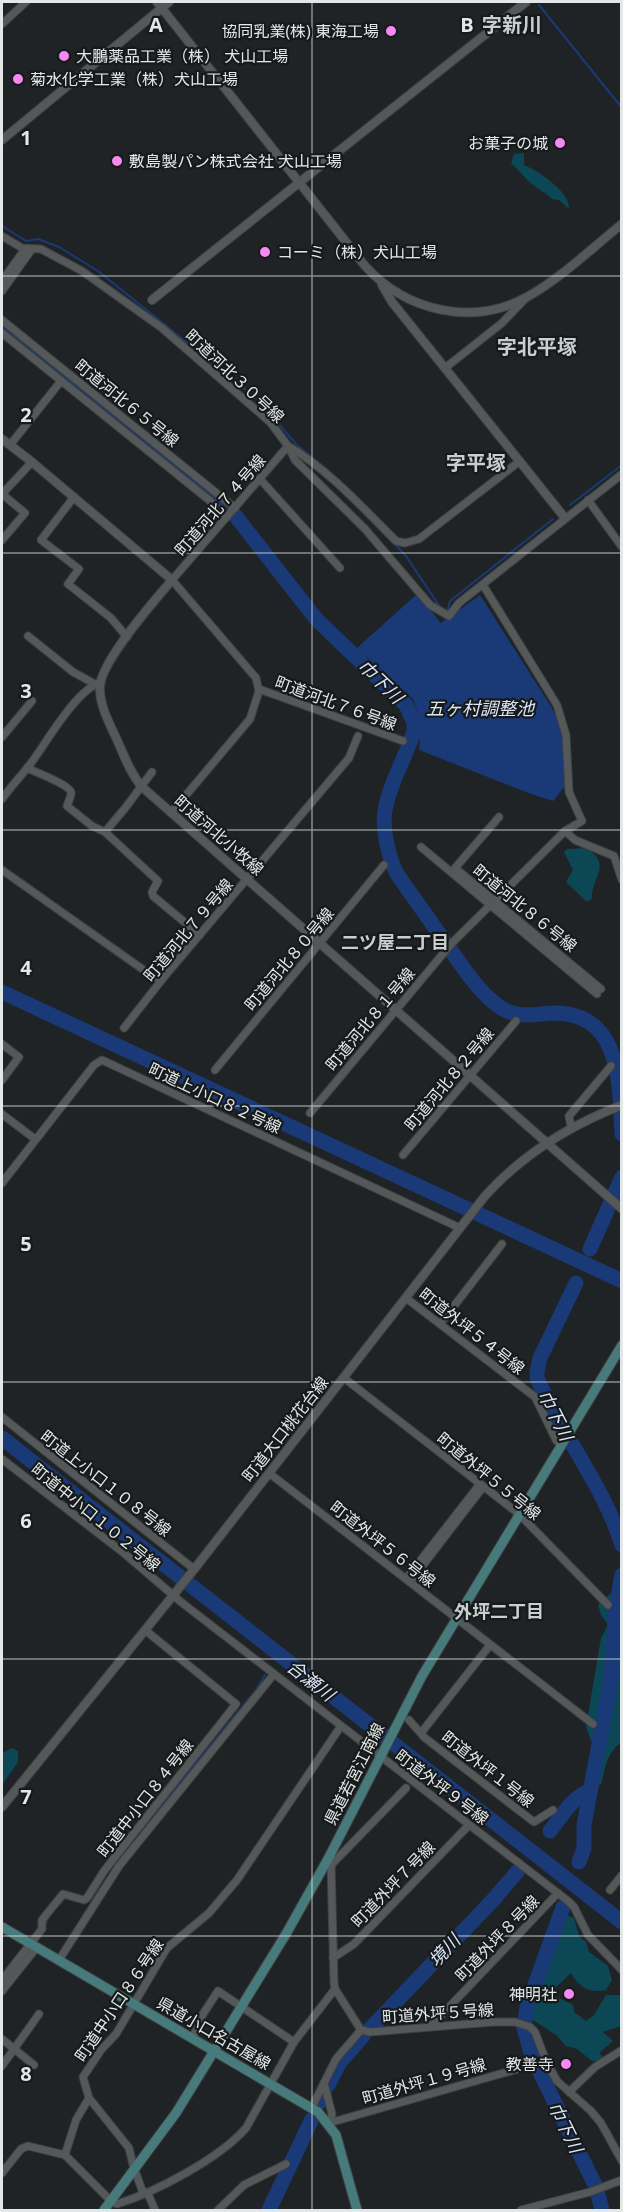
<svg xmlns="http://www.w3.org/2000/svg" width="623" height="2212" font-family="'Open Sans','Noto Sans JP',sans-serif">
	<rect width="100%" height="100%" fill="#202325"/>
	<g fill="#0b4755">
		<path d="M524,153V165C538,170 571,193 569,209L559,200L552,199C545,192 539,190 532,184C524,178 520,170 511,164L514,154Z"/>
		<path d="M587,848C613,867 591,876 592,899L587,902L566,882L573,870L564,852L567,849Z"/>
		<path d="M621,1592V1743C606,1752 606,1769 601,1784L584,1795L592,1743L586,1727L601,1638L608,1625L601,1615L598,1605L610,1594Z"/>
		<polygon points="12,1748 18,1751 18,1762 2,1785 2,1753"/>
		<path d="M567,1915L574,1918L579,1936L586,1942L589,1952L608,1966L612,1980L606,1990C590,1994 578,1987 571,1973L554,1989L555,1996L573,2005L574,2012L586,2021L594,2015L606,1995H619L621,1998V2026L603,2032L613,2041L599,2053L604,2058L599,2061H592L577,2049L566,2046L556,2035L524,2014C526,1983 543,1946 555,1917Z"/>
	</g>
	<polygon fill="#193977" points="417,594 441,623 480,595 552,708 565,736 565,786 553,801 531,794 419,750 421,723 413,699 357,648"/>
	<g fill="none" stroke-linecap="round" stroke-linejoin="round">
		<g stroke="#193977" stroke-width="2">
			<polyline points="539,5 622,108"/>
			<polyline points="2,226 26,241 38,239 59,247 98,271 256,398 296,444 316,461"/>
			<polyline points="570,505 622,465"/>
			<polyline points="394,543 406,556 440,607"/>
			<polyline points="445,621 450,601 553,519"/>
			<polyline points="414,731 419,716"/>
			<polyline points="141,1830 256,1690 265,1675"/>
			<polyline points="87,1901 92,1899 106,1874"/>
			<polyline points="55,1909 65,1898"/>
			<polyline points="44,1930 48,1918"/>
		</g>
		<g stroke="#193977" stroke-width="15">
			<path d="M2,326L234,514L317,620L406,705L414,723V731C406,757 390,782 385,810C382,829 388,856 397,874C414,898 432,923 449,948C464,968 479,993 500,1007C518,1020 537,1013 557,1013C623,1015 619,1087 622,1134"/>
			<polyline points="2,992 622,1281"/>
			<polyline points="590,1249 622,1177"/>
			<path d="M576,1283L540,1358L537,1372V1378C562,1436 603,1484 622,1545"/>
			<polyline points="2,1438 622,1922"/>
			<path d="M550,1831C561,1817 573,1796 590,1791"/>
			<polyline points="579,1862 584,1848 584,1825 611,1679 616,1607 622,1575"/>
			<polyline points="563,1907 527,2007 524,2028 532,2056 596,2187 602,2210"/>
			<polyline points="370,2029 493,1900 517,1872"/>
			<polyline points="328,2085 340,2062 363,2036"/>
			<polyline points="319,2103 324,2093"/>
			<polyline points="269,2210 312,2119"/>
		</g>
		<defs>
			<g id="minor">
				<polyline points="2,24 26,2"/>
				<polyline points="2,236 22,248 41,249 82,271 162,328 270,422 288,446 295,460 365,529 430,605 449,616 459,603 622,474"/>
				<polyline points="2,281 25,249"/>
				<polyline points="2,291 32,249"/>
				<polyline points="2,320 235,508"/>
				<polyline points="2,333 209,500 227,517"/>
				<polyline points="445,368 502,323 525,299"/>
				<polyline points="10,445 61,381"/>
				<polyline points="260,479 340,568"/>
				<polyline points="2,494 25,513 2,540"/>
				<polyline points="2,494 32,462"/>
				<polyline points="74,497 41,540 79,569 68,584 111,618 127,637"/>
				<polyline points="588,500 622,547"/>
				<polyline points="28,636 73,672 95,684"/>
				<polyline points="259,689 403,741"/>
				<polyline points="2,737 32,701"/>
				<path d="M27,768C35,772 68,784 71,792C72,795 68,802 67,806L92,826L105,832L158,881L152,892L153,896L200,935"/>
				<path d="M2,799C12,785 24,773 34,759C47,741 78,688 100,683"/>
				<path d="M171,813L250,719L259,691L256,678L172,580L288,446C329,470 363,508 396,541L405,543L419,539L520,461"/>
				<polyline points="499,817 455,868 601,989"/>
				<polyline points="565,831 575,840 614,856 622,880"/>
				<polyline points="105,832 126,807 152,772"/>
				<polyline points="421,847 597,994"/>
				<polyline points="2,870 155,978 164,977"/>
				<polyline points="124,1028 164,977 349,758 358,736"/>
				<polyline points="2,1044 19,1057 2,1080"/>
				<polyline points="215,1070 384,865"/>
				<polyline points="310,1113 452,943 565,831 582,821 569,792 566,735 557,705 483,585"/>
				<polyline points="2,1114 35,1139"/>
				<polyline points="571,1127 569,1116 611,1066"/>
				<polyline points="403,1155 516,1021"/>
				<polyline points="2,1183 94,1065 102,1060 460,1228"/>
				<polyline points="406,1298 535,1397 556,1440 561,1445"/>
				<polyline points="440,1324 502,1244"/>
				<polyline points="344,1378 519,1514 608,1605"/>
				<polyline points="2,1417 194,1569"/>
				<polyline points="2,1459 125,1554 181,1602 568,1901 574,1907 588,1935 622,1970"/>
				<polyline points="269,1473 593,1724"/>
				<polyline points="406,1579 480,1484"/>
				<polyline points="410,1582 483,1487"/>
				<polyline points="409,1720 425,1738 534,1822 553,1810"/>
				<polyline points="421,1733 490,1645"/>
				<polyline points="328,1859 331,1863 334,1982 335,1989 361,2030 370,2032 493,2022 515,2022 530,2027 535,2032 546,2061 557,2081 591,2111 601,2123 622,2161"/>
				<polyline points="331,1865 406,1788"/>
				<polyline points="610,1890 622,1875"/>
				<polyline points="333,1958 354,1944 469,1825"/>
				<polyline points="59,1960 119,1866 274,1674"/>
				<polyline points="2,1980 42,1929 42,1920 63,1894 84,1900 87,1898 104,1871 236,1704 145,1630"/>
				<polyline points="2,1991 37,1947"/>
				<polyline points="430,2027 558,1893"/>
				<polyline points="193,2037 203,2014 218,1991 294,2042"/>
				<polyline points="2,2039 34,2065"/>
				<polyline points="2,2066 39,2014"/>
				<polyline points="324,2083 332,2114 329,2123"/>
				<polyline points="569,2092 595,2067 622,2050"/>
				<polyline points="89,2098 129,2148 133,2165 142,2190 148,2194 155,2210"/>
				<polyline points="312,2107 336,2059 361,2030"/>
				<polyline points="329,2123 528,2066"/>
				<path d="M65,2155L111,2201L117,2204C156,2192 220,2158 246,2128L294,2042L335,1989"/>
				<polyline points="2,2173 21,2149 28,2146 65,2155 76,2120 89,2098 83,2077 101,2050 116,2034 167,1948 209,1913 237,1880 341,1726"/>
				<polyline points="218,2210 244,2185 286,2164"/>
				<polyline points="521,2210 590,2192 622,2180"/>
			</g>
			<g id="tertiary">
				<path d="M157,2L365,266C406,311 472,327 527,297C560,279 592,248 622,224"/>
				<polyline points="2,140 169,2"/>
				<polyline points="382,285 392,302 565,518"/>
				<polyline points="152,300 526,2"/>
				<path d="M2,439L32,462L172,580C154,601 102,660 100,686C99,706 110,724 118,742C125,758 130,772 141,786L622,1209"/>
				<path d="M2,1807L192,1572L485,1196C523,1154 568,1126 622,1105"/>
			</g>
			<g id="secondary">
				<polyline points="2,1927 318,2112 336,2135 357,2210"/>
				<polyline points="104,2210 176,2113 286,1934 328,1859 422,1676 622,1345"/>
			</g>
		</defs>
		<use href="#minor" stroke="#3e4142" stroke-width="9"/>
		<use href="#tertiary" stroke="#3e4142" stroke-width="10"/>
		<use href="#secondary" stroke="#3e4142" stroke-width="11"/>
		<use href="#minor" stroke="#545859" stroke-width="7"/>
		<use href="#tertiary" stroke="#545859" stroke-width="8"/>
		<use href="#secondary" stroke="#477a7b" stroke-width="9"/>
	</g>
	<path fill="none" stroke="#e4e7e8" stroke-width="1.5" stroke-opacity="0.55" d="M312,2V2210M2,276H622M2,553H622M2,830H622M2,1106H622M2,1382H622M2,1659H622M2,1936H622"/>
	<g fill="#f489f1" stroke="#161a1b" stroke-width="2">
		<circle cx="391" cy="31" r="6"/>
		<circle cx="64" cy="56" r="6"/>
		<circle cx="18" cy="79" r="6"/>
		<circle cx="560" cy="143" r="6"/>
		<circle cx="117" cy="161" r="6"/>
		<circle cx="265" cy="252" r="6"/>
		<circle cx="569" cy="1994" r="6"/>
		<circle cx="566" cy="2064" r="6"/>
	</g>
	<g text-anchor="middle" dominant-baseline="central" stroke-width="4.5" stroke-linejoin="round" paint-order="stroke">
		<g font-size="16" fill="#e4e7e8" stroke="#161a1b" text-anchor="end">
			<text x="379" y="31">協同乳業(株) 東海工場</text>
			<text x="76" y="56" text-anchor="start">大鵬薬品工業（株） 犬山工場</text>
			<text x="30" y="79" text-anchor="start">菊水化学工業（株）犬山工場</text>
			<text x="548" y="143">お菓子の城</text>
			<text x="129" y="161" text-anchor="start">敷島製パン株式会社 犬山工場</text>
			<text x="277" y="252" text-anchor="start">コーミ（株）犬山工場</text>
			<text x="557" y="1994">神明社</text>
			<text x="554" y="2064">教善寺</text>
		</g>
		<g font-size="16" fill="#e4e7e8" stroke="#161a1b">
			<text transform="translate(235 376) rotate(43)">町道河北３０号線</text>
			<text transform="translate(127 403) rotate(39)">町道河北６５号線</text>
			<text transform="translate(220 505) rotate(-49)">町道河北７４号線</text>
			<text transform="translate(336 703) rotate(20)">町道河北７６号線</text>
			<text transform="translate(219 835) rotate(41)">町道河北小牧線</text>
			<text transform="translate(525 908) rotate(39)">町道河北８６号線</text>
			<text transform="translate(188 930) rotate(-50)">町道河北７９号線</text>
			<text transform="translate(289 959) rotate(-50)">町道河北８０号線</text>
			<text transform="translate(370 1019) rotate(-50)">町道河北８１号線</text>
			<text transform="translate(449 1079) rotate(-50)">町道河北８２号線</text>
			<text transform="translate(215 1098) rotate(25)">町道上小口８２号線</text>
			<text transform="translate(472 1331) rotate(38)">町道外坪５４号線</text>
			<text transform="translate(285 1429) rotate(-52)">町道大口桃花台線</text>
			<text transform="translate(489 1476) rotate(39)">町道外坪５５号線</text>
			<text transform="translate(106 1483) rotate(38)">町道上小口１０８号線</text>
			<text transform="translate(96 1517) rotate(39)">町道中小口１０２号線</text>
			<text transform="translate(383 1544) rotate(38)">町道外坪５６号線</text>
			<text transform="translate(488 1769) rotate(38)">町道外坪１号線</text>
			<text transform="translate(354 1774) rotate(-63)">県道若宮江南線</text>
			<text transform="translate(442 1787) rotate(37)">町道外坪９号線</text>
			<text transform="translate(145 1798) rotate(-52)">町道中小口８４号線</text>
			<text transform="translate(393 1884) rotate(-46)">町道外坪７号線</text>
			<text transform="translate(497 1938) rotate(-46)">町道外坪８号線</text>
			<text transform="translate(119 2000) rotate(-56)">町道中小口８６号線</text>
			<text transform="translate(438 2013) rotate(-4)">町道外坪５号線</text>
			<text transform="translate(214 2033) rotate(30)">県道小口名古屋線</text>
			<text transform="translate(424 2081) rotate(-16)">町道外坪１９号線</text>
		</g>
		<g font-size="18" font-style="italic" fill="#dae5f8" stroke="#161a1b">
			<text transform="translate(381 681) rotate(44)">巾下川</text>
			<text x="480" y="708">五ヶ村調整池</text>
			<text transform="translate(556 1415) rotate(63)">巾下川</text>
			<text transform="translate(311 1680) rotate(38)">合瀬川</text>
			<text transform="translate(444 1950) rotate(-47)">境川</text>
			<text transform="translate(566 2127) rotate(64)">巾下川</text>
		</g>
		<g font-size="18" font-weight="bold" fill="#c9cecf" stroke="#161a1b">
			<text x="395" y="942">二ツ屋二丁目</text>
			<text x="499" y="1611">外坪二丁目</text>
		</g>
		<g font-size="20" font-weight="bold" fill="#c9cecf" stroke="#161a1b">
			<text x="512" y="24">字新川</text>
			<text x="537" y="346">字北平塚</text>
			<text x="476" y="462">字平塚</text>
		</g>
	</g>
	<g font-size="20" text-anchor="middle" font-weight="bold" fill="#e4e7e8" stroke="#161a1b" stroke-width="4.5" stroke-linejoin="round" paint-order="stroke">
		<text x="156" y="32">A</text>
		<text x="467" y="32">B</text>
		<text x="26" y="145">1</text>
		<text x="26" y="422">2</text>
		<text x="26" y="698">3</text>
		<text x="26" y="975">4</text>
		<text x="26" y="1251">5</text>
		<text x="26" y="1528">6</text>
		<text x="26" y="1804">7</text>
		<text x="26" y="2081">8</text>
	</g>
	<rect width="623" height="2212" fill="none" stroke="#e4e7e8" stroke-width="6"/>
</svg>
